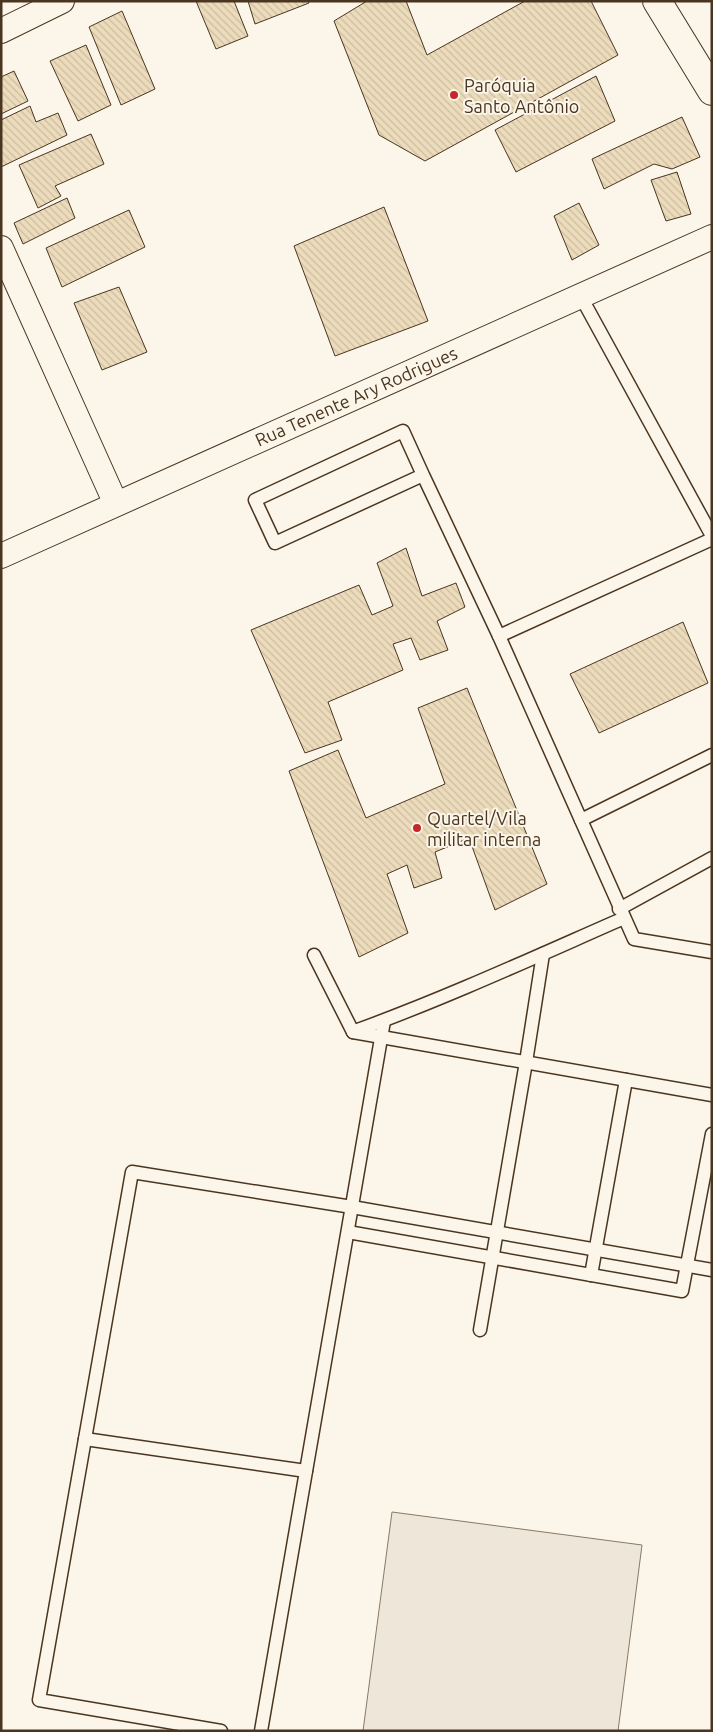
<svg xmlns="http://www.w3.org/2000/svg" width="713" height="1732" font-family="Ubuntu,sans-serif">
	<defs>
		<pattern id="building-back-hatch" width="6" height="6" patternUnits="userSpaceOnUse" patternTransform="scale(1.25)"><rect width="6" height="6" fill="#ecdcbc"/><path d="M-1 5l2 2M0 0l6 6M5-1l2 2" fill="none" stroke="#ccbda1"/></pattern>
	</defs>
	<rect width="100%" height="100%" fill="#fbf6e9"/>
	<polygon fill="#ede6d9" stroke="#887966" points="392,1512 642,1545 618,1731 363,1731"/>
	<g fill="url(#building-back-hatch)" stroke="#4a3520">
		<polygon points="196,1 234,1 248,36 216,49"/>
		<polygon points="248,1 308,1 309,3 255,24"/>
		<polygon points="367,1 406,1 427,55 525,1 591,1 618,55 425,161 379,135 334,21"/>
		<polygon points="122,11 155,89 121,105 89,27"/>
		<polygon points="86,45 111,105 78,121 50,61"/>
		<polygon points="14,71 28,101 1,114 1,77"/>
		<polygon points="596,76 615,121 516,172 495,130"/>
		<polygon points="30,106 36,122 58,113 67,135 1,167 1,120"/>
		<polygon points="682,117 700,157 672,169 654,164 604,189 592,159"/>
		<polygon points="91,134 104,164 55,186 61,196 38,208 19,165"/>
		<polygon points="677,172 691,214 666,221 651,180"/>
		<polygon points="67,198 75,218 23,244 14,223"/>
		<polygon points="579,203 599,245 572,260 554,216"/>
		<polygon points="384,207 428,321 335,356 294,246"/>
		<polygon points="129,210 145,247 62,287 46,248"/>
		<polygon points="119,287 147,352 102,370 74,303"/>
		<polygon points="406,548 422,596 456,583 465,607 437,621 448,650 420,660 411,638 393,644 403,670 328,702 342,740 305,753 251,630 359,585 372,615 393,606 377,563"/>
		<polygon points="683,622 708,683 599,733 570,674"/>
		<polygon points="467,688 547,884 495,910 469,838 435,852 442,878 414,888 407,865 387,874 408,933 359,957 289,771 338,750 366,818 445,784 418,708"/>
	</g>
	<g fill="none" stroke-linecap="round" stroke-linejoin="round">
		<defs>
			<g id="lane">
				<polyline points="580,295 712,536"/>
				<polyline points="423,475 403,431 255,500 275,543 423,475 499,636 634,939 712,952"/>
				<polyline points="499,636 712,539"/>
				<polyline points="581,820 712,755"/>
				<polyline points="619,909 712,858"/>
				<polyline points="314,955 353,1032"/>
				<path d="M355,1031C446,998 535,957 624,918"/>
				<polyline points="353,1032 712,1095"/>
				<polyline points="348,1232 682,1291 712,1134"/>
				<polyline points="591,1275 626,1080"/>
				<polyline points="480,1330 526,1062 543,954"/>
				<polyline points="85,1439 306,1471"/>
				<polyline points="221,1731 39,1700 132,1172 352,1207 712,1270"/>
				<polyline points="261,1731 384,1021"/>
			</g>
			<g id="street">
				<polyline points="1,31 62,1"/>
				<polyline points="1,248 116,504"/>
				<polyline points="1,556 712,237"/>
			</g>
			<polyline id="secondary" points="657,1 712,91"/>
		</defs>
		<use href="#lane" stroke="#4a3520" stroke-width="15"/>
		<use href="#street" stroke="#4a3520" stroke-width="26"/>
		<use href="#secondary" stroke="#4a3520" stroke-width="30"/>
		<use href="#lane" stroke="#fbf6e9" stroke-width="12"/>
		<use href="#street" stroke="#fbf6e9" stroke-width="24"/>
		<use href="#secondary" stroke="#fbf6e9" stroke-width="28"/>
	</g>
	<g fill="#c62828" stroke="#fbf6e9" stroke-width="2">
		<circle cx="454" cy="95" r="5"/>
		<circle cx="417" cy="828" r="5"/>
	</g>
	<g text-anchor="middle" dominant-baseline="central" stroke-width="4" stroke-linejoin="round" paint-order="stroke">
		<g font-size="18" fill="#4a3520" stroke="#fbf6e9" text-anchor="start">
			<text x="464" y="85">Paróquia<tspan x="464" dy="21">Santo Antônio</tspan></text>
			<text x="427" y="818">Quartel/Vila<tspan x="427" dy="21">militar interna</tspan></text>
		</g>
		<g font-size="18" fill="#4a3520" stroke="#fbf6e9">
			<text transform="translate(356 396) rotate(-24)">Rua Tenente Ary Rodrigues</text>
		</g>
	</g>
	<rect width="713" height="1732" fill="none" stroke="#4a3520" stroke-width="5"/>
</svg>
